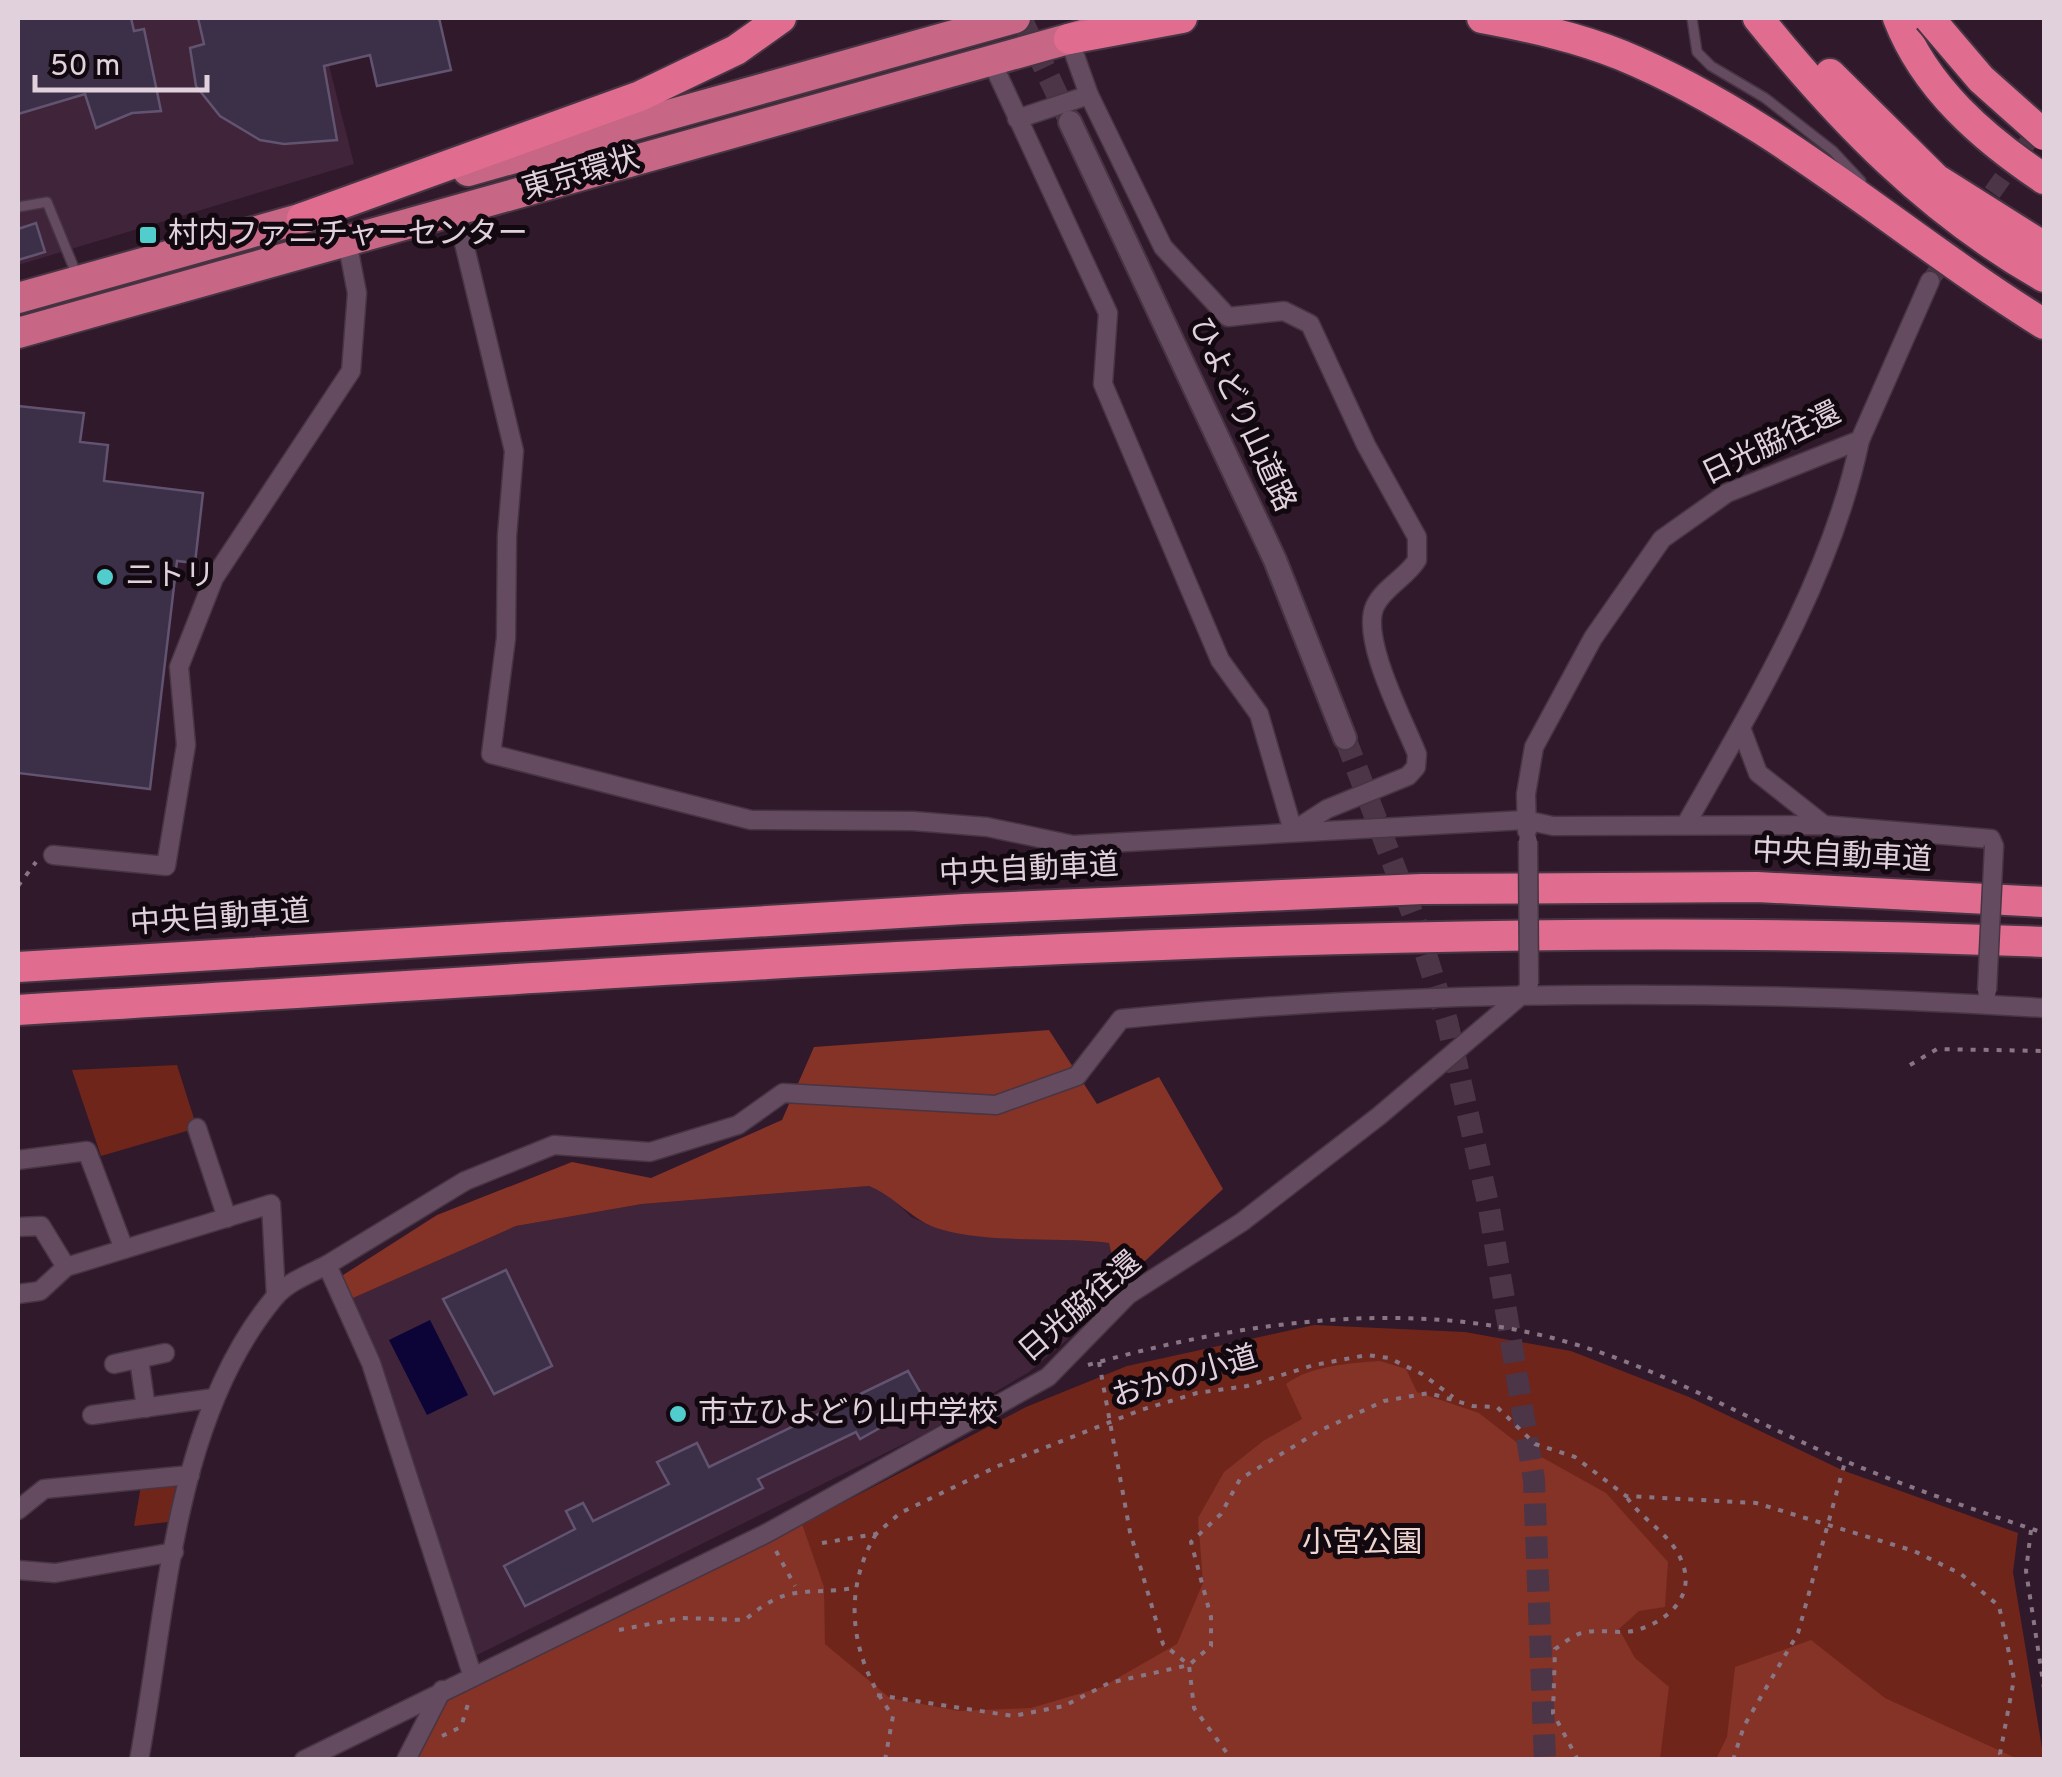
<svg xmlns="http://www.w3.org/2000/svg" width="2062" height="1777" font-family="Overpass,'Noto Sans JP',sans-serif">
	<rect width="100%" height="100%" fill="#30192b"/>
	<g fill="#40243a">
		<polygon points="18,18 317,18 354,164 18,265"/>
		<polygon points="869,1186 887,1193 911,1217 943,1230 1110,1243 1119,1285 1066,1341 1029,1372 924,1434 473,1657 433,1545 392,1393 353,1298 516,1226 642,1204"/>
	</g>
	<g fill="#6f251a">
		<polygon points="177,1065 197,1128 101,1156 72,1070"/>
		<polygon points="1314,1325 1465,1332 1571,1351 1689,1397 1842,1470 2018,1533 2013,1572 2044,1760 408,1760 441,1702 802,1524 1026,1407 1127,1366"/>
		<polygon points="141,1486 176,1486 168,1522 134,1526"/>
	</g>
	<g fill="#853227">
		<path d="M1049,1030L1097,1104L1159,1077L1223,1189L1119,1285L1109,1243C1055,1236 995,1244 943,1230C912,1222 897,1197 869,1186L642,1204L516,1226L353,1298L340,1277L437,1215L572,1162L651,1178L782,1120L814,1047Z"/>
		<path d="M1380,1361L1406,1369L1417,1392L1479,1413L1520,1445L1606,1493L1668,1562L1665,1607L1639,1611L1619,1629L1635,1658L1669,1687L1660,1759L408,1760L441,1702L802,1524L824,1587L825,1644L890,1698L959,1711L1031,1708L1102,1687L1177,1644L1203,1583L1198,1518L1224,1472L1263,1441L1302,1419L1286,1384C1310,1366 1350,1363 1380,1361Z"/>
		<polygon points="1811,1640 1885,1698 2018,1759 1716,1759 1727,1737 1735,1667"/>
	</g>
	<polygon fill="#0c0337" points="430,1320 468,1395 427,1415 389,1340"/>
	<g fill="#3c2f48" stroke="#625470" stroke-width="2.5">
		<polygon points="18,18 131,18 134,31 144,29 161,111 132,113 96,128 85,94 18,114"/>
		<polygon points="198,18 439,18 451,70 377,86 370,55 324,66 337,140 284,144 260,140 220,116 196,86 190,48 204,44"/>
		<polygon points="36,223 45,252 18,260 18,229"/>
		<polygon points="18,406 84,413 80,442 108,445 104,481 203,493 195,563 177,561 150,789 18,773"/>
		<polygon points="506,1270 552,1366 494,1394 443,1299"/>
		<polygon points="908,1371 926,1402 860,1439 856,1432 758,1479 763,1488 525,1606 504,1566 575,1529 566,1511 583,1503 593,1521 669,1484 657,1462 697,1443 709,1467"/>
	</g>
	<g fill="none" stroke-linecap="round" stroke-linejoin="round">
		<polyline stroke="#4b3546" stroke-width="18" stroke-dasharray="18 9" stroke-linecap="butt" points="1930,281 2042,122"/>
		<g stroke="#4b3546" stroke-width="22" stroke-dasharray="22 11" stroke-linecap="butt">
			<polyline points="1021,18 1070,122"/>
			<polyline points="1345,738 1416,923 1447,1021 1489,1208 1534,1480 1545,1760"/>
		</g>
		<defs>
			<g id="service">
				<polyline points="1692,18 1697,52 1711,66 1765,98 1833,151 1861,181"/>
				<polyline points="18,207 47,202 78,278"/>
			</g>
			<g id="minor">
				<path d="M991,60L1108,313L1103,384L1220,660L1259,714L1293,831L1327,809L1408,776L1416,767L1417,754C1404,721 1360,638 1375,606C1384,587 1407,577 1417,560V537L1366,445L1310,324L1284,311L1228,317L1163,247L1089,95L1069,39"/>
				<polyline points="1017,119 1089,95"/>
				<polyline points="456,210 514,451 507,536 506,638 491,754 751,820 913,821 987,827 1073,845 1525,820 1553,826 1824,825 1991,839 1994,846"/>
				<polyline points="1741,728 1758,773 1824,825"/>
				<path d="M1686,824C1754,704 1832,576 1860,440"/>
				<polyline points="1527,831 1526,794 1534,747 1593,638 1662,539 1727,493 1860,440 1930,281"/>
				<polyline points="53,855 166,866 186,745 179,667 214,578 351,371 357,293 347,241"/>
				<polyline points="197,1128 227,1218"/>
				<polyline points="18,1160 87,1151 124,1249"/>
				<polyline points="18,1227 41,1226 66,1267 271,1204 276,1296"/>
				<path d="M327,1265L465,1181L554,1145L650,1152L738,1125L783,1093L996,1105L1077,1076L1121,1019C1427,988 1738,989 2044,1008"/>
				<polyline points="18,1294 40,1291 66,1267"/>
				<polyline points="139,1359 146,1408"/>
				<polyline points="114,1364 165,1353"/>
				<polyline points="92,1415 214,1398"/>
				<polyline points="18,1510 44,1489 190,1475"/>
				<polyline points="18,1570 55,1573 174,1552"/>
				<path d="M139,1760C167,1609 173,1419 275,1297C288,1282 309,1274 327,1265L371,1363L473,1677"/>
				<polyline points="304,1760 767,1533 1048,1377 1128,1295 1242,1222 1379,1116 1524,993"/>
				<polyline points="406,1760 442,1690"/>
			</g>
			<polyline id="tertiary" points="1070,122 1275,560 1345,738"/>
			<g id="trunk">
				<polyline points="468,171 1015,18"/>
				<polyline points="18,298 328,211"/>
				<polyline points="18,333 1093,32"/>
			</g>
			<g id="motorway">
				<path d="M1482,18C1530,27 1576,37 1621,55C1776,119 1903,237 2044,324"/>
				<path d="M1758,18C1841,121 1928,211 2044,277"/>
				<path d="M1898,18C1925,88 1983,138 2044,179"/>
				<polyline points="1069,39 1182,18"/>
				<polyline points="1830,74 1936,179 2044,247"/>
				<polyline points="302,218 640,96 736,50 781,18"/>
				<polyline points="18,967 964,909 1422,889 1757,887 2044,902"/>
				<path d="M18,1010C693,970 1367,914 2044,942"/>
			</g>
		</defs>
		<use href="#service" stroke="#473543" stroke-width="12"/>
		<use href="#minor" stroke="#473543" stroke-width="21"/>
		<use href="#tertiary" stroke="#473543" stroke-width="26"/>
		<use href="#trunk" stroke="#473543" stroke-width="34"/>
		<use href="#motorway" stroke="#473543" stroke-width="34"/>
		<g stroke="#897685" stroke-width="4" stroke-dasharray="5 8" stroke-linecap="butt">
			<polyline points="18,886 36,862"/>
			<polyline points="1910,1065 1937,1049 2044,1051"/>
			<polyline points="1099,1362 1130,1532 1163,1644 1189,1665 1194,1708 1232,1760"/>
			<path d="M1088,1365C1244,1321 1415,1296 1574,1344C1669,1372 1754,1423 1845,1461C1910,1488 1978,1511 2044,1533"/>
			<polyline points="2031,1530 2026,1571 2044,1688"/>
			<path d="M876,1534C840,1595 852,1661 893,1716L885,1760"/>
			<polyline points="822,1543 876,1534 900,1513 998,1466 1141,1410 1197,1393 1247,1386 1314,1365 1367,1355 1389,1358 1422,1374 1453,1397"/>
			<polyline points="776,1551 795,1586"/>
			<path d="M619,1630L681,1618L745,1620C789,1582 803,1596 855,1588"/>
			<polyline points="877,1695 1013,1716 1064,1706 1109,1683 1189,1665 1211,1646 1211,1617 1191,1542 1221,1514 1240,1479 1319,1431 1384,1401 1429,1393 1473,1406 1497,1407 1535,1444 1575,1457 1626,1496 1756,1503 1914,1551 1961,1574 1999,1606 2006,1638 2014,1679 2000,1754 2005,1760"/>
			<polyline points="442,1736 461,1727 468,1704"/>
			<path d="M1578,1760L1553,1713L1555,1649C1563,1644 1573,1635 1582,1633C1599,1628 1620,1635 1637,1630C1668,1621 1696,1596 1682,1562C1671,1533 1642,1521 1626,1496"/>
			<polyline points="1733,1760 1744,1726 1798,1633 1845,1462"/>
		</g>
		<use href="#service" stroke="#654b5f" stroke-width="9"/>
		<use href="#minor" stroke="#654b5f" stroke-width="18"/>
		<use href="#tertiary" stroke="#654b5f" stroke-width="22"/>
		<use href="#trunk" stroke="#c86686" stroke-width="30"/>
		<use href="#motorway" stroke="#e06d90" stroke-width="30"/>
		<defs>
			<g id="minor-bridge">
				<polyline points="1528,841 1529,984"/>
				<polyline points="1987,991 1994,846"/>
			</g>
			<polyline id="motorway-bridge" points="1929,18 1981,79 2044,135"/>
		</defs>
		<use href="#minor-bridge" stroke="#473543" stroke-width="21" stroke-linecap="butt"/>
		<use href="#motorway-bridge" stroke="#473543" stroke-width="34" stroke-linecap="butt"/>
		<use href="#minor-bridge" stroke="#654b5f" stroke-width="18"/>
		<use href="#motorway-bridge" stroke="#e06d90" stroke-width="30"/>
	</g>
	<g fill="#52cdce" stroke="#12080f" stroke-width="4">
		<rect x="138" y="225" width="20" height="20" rx="5"/>
		<circle cx="105" cy="577" r="10"/>
		<circle cx="678" cy="1414" r="10"/>
	</g>
	<g text-anchor="middle" dominant-baseline="central" stroke-width="10" stroke-linejoin="round" paint-order="stroke">
		<g font-size="30" fill="#e1d1dd" stroke="#12080f">
			<text transform="translate(581 175) rotate(-16)">東京環状</text>
			<text transform="translate(1241 415) rotate(65)">ひよどり山道路</text>
			<text transform="translate(1772 445) rotate(-26)">日光脇往還</text>
			<text transform="translate(1842 857) rotate(3)">中央自動車道</text>
			<text transform="translate(1029 871) rotate(-3)">中央自動車道</text>
			<text transform="translate(220 919) rotate(-4)">中央自動車道</text>
			<text transform="translate(1081 1308) rotate(-41)">日光脇往還</text>
			<text transform="translate(1185 1378) rotate(-16)">おかの小道</text>
		</g>
		<g font-size="30" fill="#e1d1dd" stroke="#12080f" text-anchor="start">
			<text x="168" y="235">村内ファニチャーセンター</text>
			<text x="125" y="577">ニトリ</text>
			<text x="698" y="1414">市立ひよどり山中学校</text>
		</g>
		<g font-size="30" fill="#eed5d0" stroke="#12080f">
			<text x="1362" y="1544">小宮公園</text>
		</g>
	</g>
	<rect width="2062" height="1777" fill="none" stroke="#e1d1dd" stroke-width="40"/>
	<path d="M35 75v15h172v-15" fill="none" stroke="#e1d1dd" stroke-width="5"/>
	<text x="50" y="75" font-size="30" fill="#e1d1dd" stroke="#12080f" stroke-width="8" paint-order="stroke">50 m</text>
</svg>
